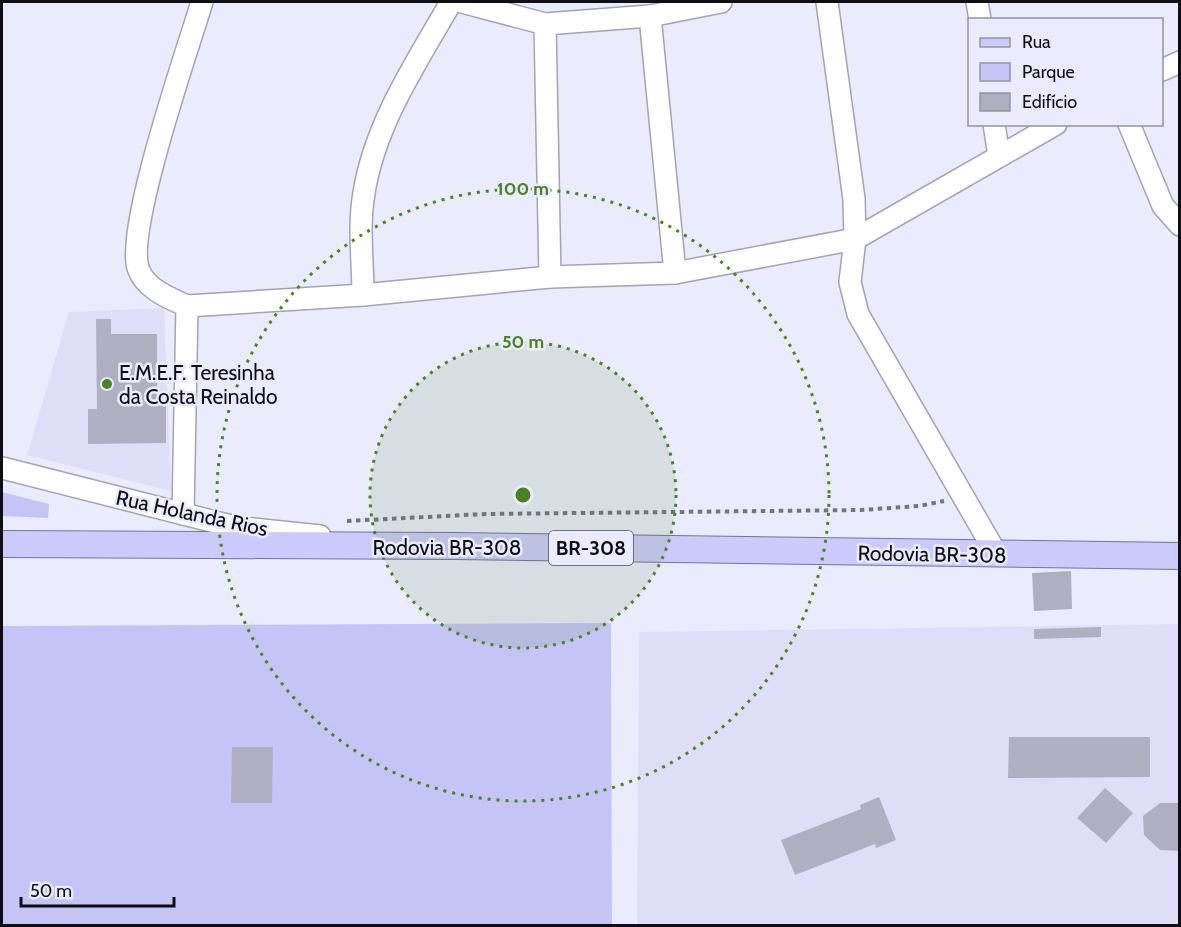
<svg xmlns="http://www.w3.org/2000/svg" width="1181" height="927" font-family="Cabin,sans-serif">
	<rect width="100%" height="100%" fill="#ebebfe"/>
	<g fill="#dedef8">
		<polygon points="164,308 171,491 27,455 69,312"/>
		<polygon points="1179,624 1179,925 637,926 639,632"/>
	</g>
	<g fill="#c4c4f7">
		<polygon points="2,492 49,504 48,518 2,516"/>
		<polygon points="611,623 612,925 2,925 2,626"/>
	</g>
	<g fill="#aeafc1">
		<polygon points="96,319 111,319 111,334 157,334 157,405 166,405 166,443 88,444 88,409 97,409"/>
		<polygon points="1071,571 1072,609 1034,611 1032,573"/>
		<polygon points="1101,627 1101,637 1034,639 1034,629"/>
		<polygon points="1009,737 1150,737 1150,777 1008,778"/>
		<polygon points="232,747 273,747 272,803 231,803"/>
		<polygon points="1105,788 1133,813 1106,843 1077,818"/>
		<polygon points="879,797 896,840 876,848 875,844 795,875 781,840 861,809 860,805"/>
		<polygon points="1160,803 1180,803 1180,851 1160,850 1144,835 1143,816"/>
	</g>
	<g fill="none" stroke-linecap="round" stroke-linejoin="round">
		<defs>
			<g id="minor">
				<path d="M202,2C187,51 126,227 138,268C145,289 169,298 187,306L363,295L550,277L675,273L855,239L1056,124"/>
				<polyline points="462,2 545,24 650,16 721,2"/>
				<polyline points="827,2 854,199 855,239 850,282 858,314 997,555"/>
				<polyline points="977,2 980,20"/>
				<polyline points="650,16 675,273"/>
				<polyline points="545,24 550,277"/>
				<polyline points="1162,70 1180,62"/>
				<polyline points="994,124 999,156"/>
				<polyline points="1129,124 1163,206 1180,225"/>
				<path d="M363,295C363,262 358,226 364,193C375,123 417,62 451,2"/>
				<polyline points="2,468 235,527 320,536"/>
				<polyline points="183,514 187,306"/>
			</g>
			<polyline id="major" points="2,544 453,546 1180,556"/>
		</defs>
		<use href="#minor" stroke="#a3a3b5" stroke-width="24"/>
		<use href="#major" stroke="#7371aa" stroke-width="28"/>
		<polyline stroke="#747480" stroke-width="4" stroke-dasharray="4.5 4.5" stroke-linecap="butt" points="347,521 485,514 861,510 919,506 944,501"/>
		<use href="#minor" stroke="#fff" stroke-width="21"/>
		<use href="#major" stroke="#cccafd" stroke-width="26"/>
	</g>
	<circle cx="523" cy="495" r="153" fill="#4a841f" fill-opacity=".12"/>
	<g fill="none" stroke="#4a841f" stroke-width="3" stroke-dasharray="3 6">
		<circle cx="523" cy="495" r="153"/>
		<circle cx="523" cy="495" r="306"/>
	</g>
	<circle fill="#4a841f" stroke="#ebebfe" stroke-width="2" cx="107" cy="384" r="6"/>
	<g text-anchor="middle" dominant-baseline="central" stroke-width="5" stroke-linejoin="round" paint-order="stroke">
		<rect fill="#ebebfe" stroke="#50505a" stroke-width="1.5" x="549" y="531" width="84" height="34" rx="4.5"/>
		<g font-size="20" font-weight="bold" fill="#0e0e14">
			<text x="591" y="548">BR-308</text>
		</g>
		<g font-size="21" fill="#0e0e14" stroke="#ebebfe" text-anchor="start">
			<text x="119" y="372">E.M.E.F. Teresinha<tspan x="119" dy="24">da Costa Reinaldo</tspan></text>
		</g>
		<g font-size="21" fill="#0e0e14" stroke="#ebebfe">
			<text transform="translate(192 513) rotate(12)">Rua Holanda Rios</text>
			<text x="447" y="547">Rodovia BR-308</text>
			<text transform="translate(932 554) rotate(1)">Rodovia BR-308</text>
		</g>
	</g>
	<circle cx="523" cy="495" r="9" fill="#4a841f" stroke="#ebebfe" stroke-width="3"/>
	<g font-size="18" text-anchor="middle" font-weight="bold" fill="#4a841f" stroke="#ebebfe" stroke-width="5" stroke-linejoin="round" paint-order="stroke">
		<text x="523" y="195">100 m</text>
		<text x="523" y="348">50 m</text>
	</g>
	<rect width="1181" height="927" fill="none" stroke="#0e0e14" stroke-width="6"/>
	<rect x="968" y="18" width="195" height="108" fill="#ebebfe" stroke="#9393a0" stroke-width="1.5"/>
	<rect x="980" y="38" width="30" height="9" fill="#cccafd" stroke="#9393a0" stroke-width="1.5"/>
	<text x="1022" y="48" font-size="18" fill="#0e0e14">Rua</text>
	<rect x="980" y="63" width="30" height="18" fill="#c4c4f7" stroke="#9393a0" stroke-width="1.5"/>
	<text x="1022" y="78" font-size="18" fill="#0e0e14">Parque</text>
	<rect x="980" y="93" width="30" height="18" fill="#aeafc1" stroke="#9393a0" stroke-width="1.5"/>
	<text x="1022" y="108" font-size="18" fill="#0e0e14">Edifício</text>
	<path d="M21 897v9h153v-9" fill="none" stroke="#0e0e14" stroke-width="3"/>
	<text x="30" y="897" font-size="18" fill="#0e0e14" stroke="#ebebfe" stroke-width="4.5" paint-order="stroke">50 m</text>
</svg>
